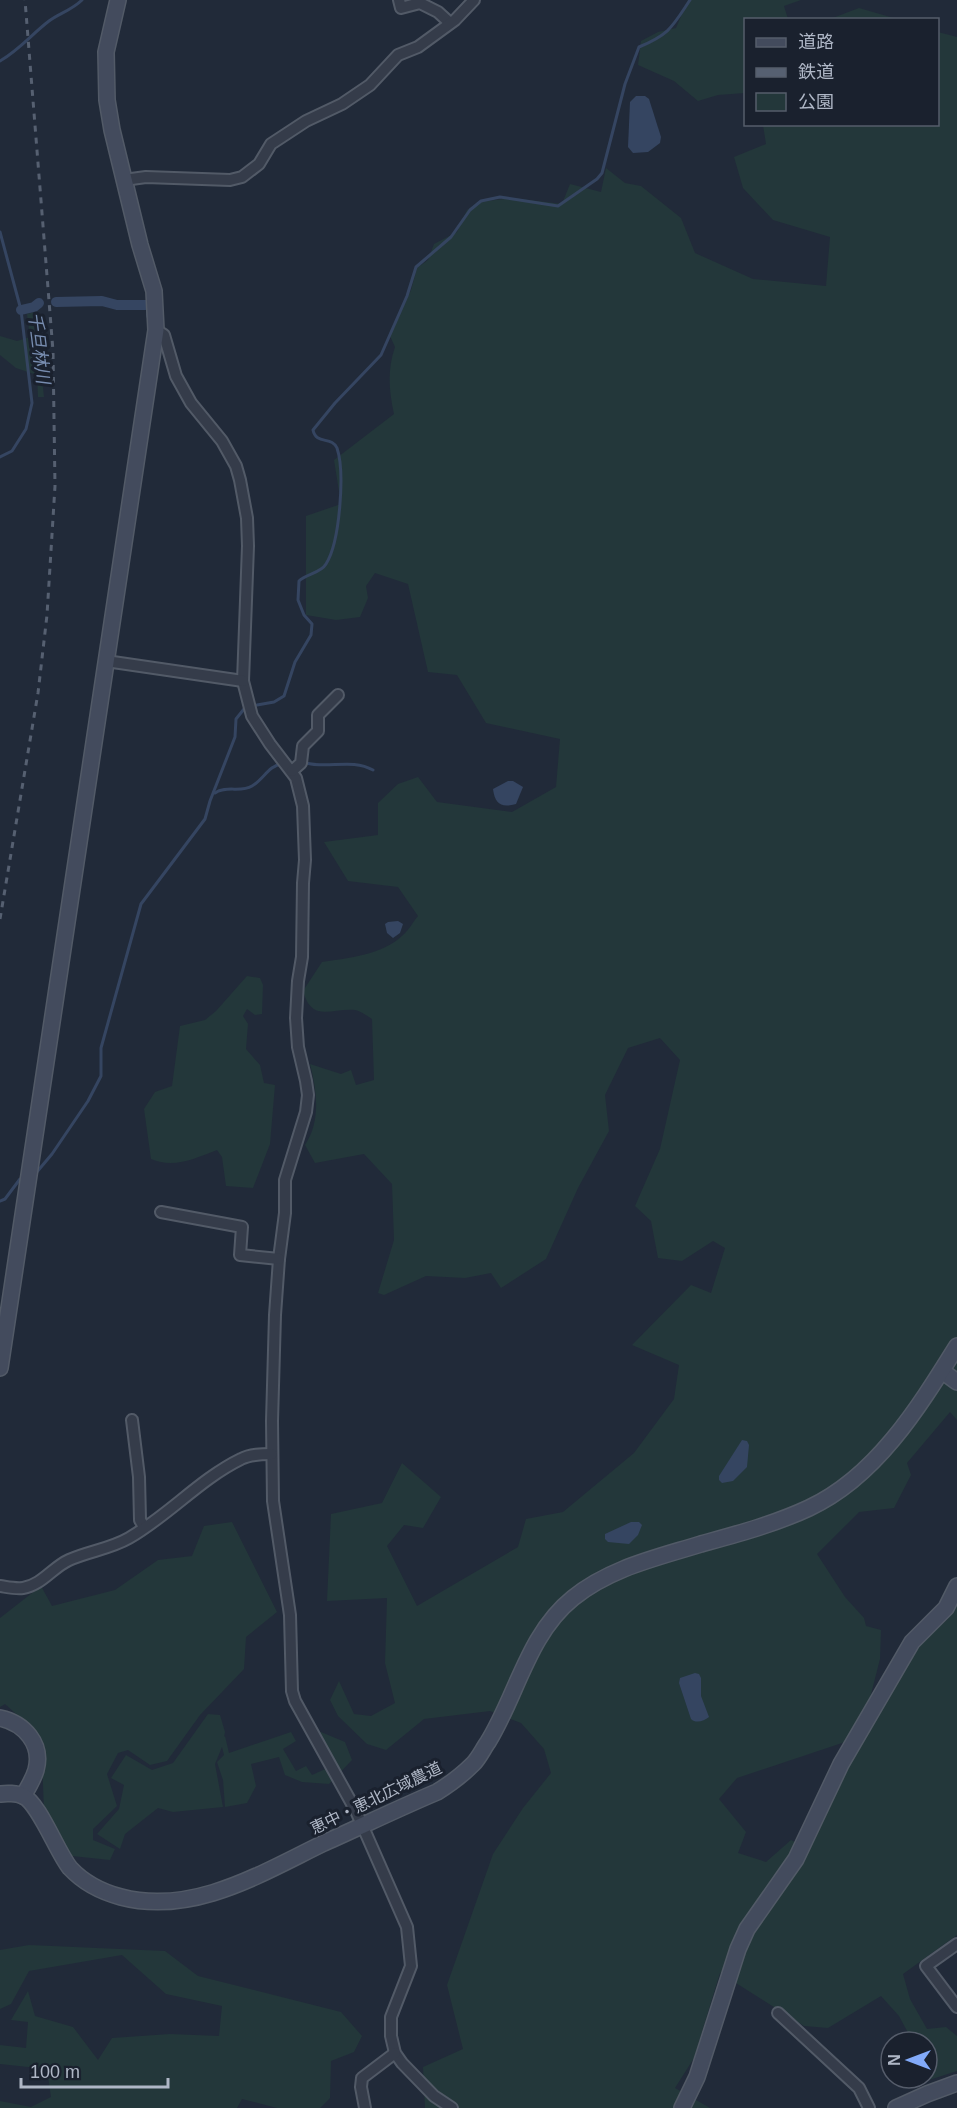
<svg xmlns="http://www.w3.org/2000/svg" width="957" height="2108" font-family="Arial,'Noto Sans JP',sans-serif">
	<rect width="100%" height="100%" fill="#212a39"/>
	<g fill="#23373a">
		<polygon points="688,0 801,0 784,6 788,19 746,20 745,93 718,95 698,101 674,81 638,65 641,41 658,32 676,28"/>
		<polygon points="859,8 897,19 830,19"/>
		<path d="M938,32L957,37V1420L950,1412L907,1463L911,1475L894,1508L859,1512L817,1554L845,1597L864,1618L866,1626L881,1630L880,1659L869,1702L848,1741L737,1778L719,1799L746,1832L738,1853L766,1862L791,1840L804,1847L916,1646L947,1620L957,1602V1935L903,1974L910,1999L927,2029L946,2027L957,2036V2071L929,2080L927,2074V2042H913L899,2016L881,1996L828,2028L804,2026L720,1973L694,2058L675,2088L710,2108H425L423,2067L463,2049L447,1985L493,1854L523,1808L551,1773L544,1749L521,1723L490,1711L424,1719L386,1750L367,1744L338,1716L330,1700L339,1681L354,1714L371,1716L395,1703L385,1663L387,1598L327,1601L331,1514L382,1503L402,1463L441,1497L423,1528L404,1525L387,1546L417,1606L518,1547L526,1519L563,1512L634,1453L674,1399L679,1365L632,1345L691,1285L711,1293L725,1248L713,1241L682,1261L658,1258L651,1221L635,1206L660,1149L680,1060L660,1038L628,1048L605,1095L609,1131L578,1188L546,1259L501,1288L491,1273L465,1278L426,1276L384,1295L378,1293L394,1240L392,1184L364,1154L315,1163L305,1145C321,1121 317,1091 310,1064L341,1074L351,1070L356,1085L374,1080L372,1019C367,1016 361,1011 355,1010C331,1008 312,1023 303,991L322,962C348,958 383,955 403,935C409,930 413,922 418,916L398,887L348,881L324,842L378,835V803L398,784L418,777L437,802L512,812L556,787L560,739L486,723L457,675L428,672L408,584L375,573L366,586L368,598L360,617L336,620L306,615V516L341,504L334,460L394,414C389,391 387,370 395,347L390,336L411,290L417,268L428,260L434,244L457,232L467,210L479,202L513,198L562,204L570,184L601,192L606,168L625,183L641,186L681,218L695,253L753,279L826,286L830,237L773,220L743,188L734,157L766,144L763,125L938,124Z"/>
		<polygon points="35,312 44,397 38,397 37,375 16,368 0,355 0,336 17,341 30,337 27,314"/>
		<path d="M247,976L260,978L263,985L262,1014L255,1015L247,1009L243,1016L248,1024L246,1049L260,1065L264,1083L275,1085L270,1144L253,1188L226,1186L222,1157L217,1150C196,1158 174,1169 151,1159L144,1109L155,1092L172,1086L180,1026L205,1020L216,1011Z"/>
		<polygon points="232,1522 277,1612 246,1637 244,1669 200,1715 167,1761 150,1765 128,1750 118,1753 107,1774 117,1806 93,1829 93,1840 115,1849 110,1860 72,1856 44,1812 42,1756 35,1731 5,1704 0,1707 0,1618 41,1586 52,1606 115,1590 158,1560 192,1556 204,1526"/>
		<polygon points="208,1714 220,1715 225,1732 224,1737 225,1736 229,1753 291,1732 296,1741 283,1749 296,1771 306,1766 312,1775 332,1766 314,1736 321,1732 345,1742 352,1760 329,1784 302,1782 285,1775 279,1757 251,1764 256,1786 247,1803 225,1807 223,1780 217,1762 224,1755 222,1747 215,1764 223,1807 173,1812 158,1808 125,1834 120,1849 97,1834 119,1809 124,1785 111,1778 126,1755 152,1770 173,1763"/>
		<polygon points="29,1945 165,1951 198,1976 341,2012 362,2036 354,2052 331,2061 330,2098 320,2108 277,2108 242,2099 237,2108 0,2108 0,2101 31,2107 51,2097 47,2069 0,2064 0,2045 26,2048 28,2022 11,2020 28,1991 35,2016 73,2027 98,2060 112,2038 170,2034 219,2036 222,2006 166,1994 122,1955 29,1971 11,2004 0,2009 0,1950"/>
	</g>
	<g fill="#354561">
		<polygon points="636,96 645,96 649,99 661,137 660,143 648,152 633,153 628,147 630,102"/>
		<path d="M508,781H513L523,787L516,804C501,808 495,804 493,789Z"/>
		<polygon points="398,921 403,924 400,933 393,938 387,933 385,924 388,922"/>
		<polygon points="742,1440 747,1441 749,1445 747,1467 733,1481 722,1483 719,1480 719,1476"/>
		<polygon points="631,1522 639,1522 642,1525 638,1535 629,1544 608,1542 605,1539 605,1534"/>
		<path d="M695,1673L699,1674L701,1678V1696L709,1717C704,1721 696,1724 691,1719L679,1683L680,1678Z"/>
	</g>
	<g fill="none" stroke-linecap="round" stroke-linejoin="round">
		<g stroke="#354561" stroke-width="3">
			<path d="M0,61C19,50 32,34 49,21C60,13 72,10 82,0"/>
			<polyline points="0,232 21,310 32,403 26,429 12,451 0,457"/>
			<path d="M257,705L274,702L284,696L295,662L311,635L312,624L304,615L298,600L299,581C306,574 321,573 326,564C340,542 345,472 337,448C332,436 316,445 313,430L335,403L381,355L407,296L416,267L451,237L470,210L481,201L500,197L558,206L597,179L602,173L625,84L639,47C670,34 672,27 690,0"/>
			<path d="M306,763C328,769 352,758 373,770"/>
			<path d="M215,793C226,785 241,793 252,786C263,780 269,765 282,764"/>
			<polyline points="36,1173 52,1154 88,1101 101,1076 101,1048 141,904 205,819 210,801 235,737 236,719 244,709"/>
			<polyline points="0,1201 5,1199 20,1179"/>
		</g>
		<g stroke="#354561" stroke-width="10">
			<polyline points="56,302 102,301 117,305 148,305 151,307 151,315"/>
			<polyline points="21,310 34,307 39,303"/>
		</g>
		<defs>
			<g id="street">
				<polyline points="399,0 401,8 420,3 438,12 450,23"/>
				<polyline points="124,180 146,177 230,180 242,177 259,164 271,144 306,121 342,104 370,85 398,55 418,47 455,20 474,0"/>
				<polyline points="156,330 164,335 176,376 191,403 222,441 236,466 240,480 247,518 248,546 243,681 252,716 270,744 296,778 303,806 305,860 303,883 302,957 298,981 296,1018 298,1047 306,1081 308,1095 306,1112 285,1180 285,1213 279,1259 275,1315 272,1421 273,1501 290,1615 292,1691 295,1701 356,1811 407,1927 411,1966 391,2017 391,2036 395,2053 402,2063 434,2096 452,2108"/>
				<polyline points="106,661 243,681"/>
				<polyline points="292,771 301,763 303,746 318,731 318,715 338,695"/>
				<polyline points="161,1212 242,1227 240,1255 279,1259"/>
				<polyline points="132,1420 139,1477 140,1520 144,1527"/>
				<path d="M0,1586C7,1587 16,1589 23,1588C42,1585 53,1567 69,1560C89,1551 110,1549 129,1538C169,1515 200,1479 241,1459C250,1454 262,1454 272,1454"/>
				<polyline points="957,1944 926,1966 957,2007"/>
				<polyline points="778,2013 859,2088 869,2108"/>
				<polyline points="365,2108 361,2087 362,2078 395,2053"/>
			</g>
			<g id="secondary">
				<polyline points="0,1368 156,330 154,291 140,245 112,130 107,100 106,52 118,0"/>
				<polyline points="942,1371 957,1382"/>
				<path d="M0,1718C24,1723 43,1744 36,1770C33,1780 28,1788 23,1796"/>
				<path d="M0,1794C6,1793 17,1793 23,1796C39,1803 57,1852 70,1868C83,1882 102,1892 121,1897C193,1916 262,1873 324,1843C362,1826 399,1808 437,1792C450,1784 462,1775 473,1764C479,1758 483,1749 488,1742C517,1695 528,1634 573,1598C610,1568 656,1558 701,1544C737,1534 775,1524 809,1508C876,1477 919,1407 957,1346"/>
				<polyline points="682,2108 697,2077 738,1949 747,1929 796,1859 841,1764 912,1642 946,1608 957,1586"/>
				<polyline points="896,2108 927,2094 957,2083"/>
			</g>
		</defs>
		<use href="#street" stroke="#525a67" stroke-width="14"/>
		<use href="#secondary" stroke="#525a67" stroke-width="18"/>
		<use href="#street" stroke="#353c4a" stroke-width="10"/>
		<use href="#secondary" stroke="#434b5d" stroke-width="15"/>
		<polyline stroke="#566071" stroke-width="3" stroke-dasharray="6 6" stroke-linecap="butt" points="0,919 38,693 47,615 55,486 53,351 25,0"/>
	</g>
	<g text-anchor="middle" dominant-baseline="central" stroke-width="6" stroke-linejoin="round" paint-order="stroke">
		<g font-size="16" fill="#afb7c6" stroke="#1a212e">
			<text transform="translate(376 1798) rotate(-26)">恵中・恵北広域農道</text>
		</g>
		<g font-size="18" font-style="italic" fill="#778caf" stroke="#1a212e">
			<text transform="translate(39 348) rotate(83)">千旦林川</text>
		</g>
	</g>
	<rect x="744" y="18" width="195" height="108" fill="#1a212e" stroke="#565d6b" stroke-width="1.5"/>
	<rect x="756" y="38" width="30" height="9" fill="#434b5d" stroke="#565d6b" stroke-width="1.5"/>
	<text x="798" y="48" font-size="18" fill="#afb7c6">道路</text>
	<rect x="756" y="68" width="30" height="9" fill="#566071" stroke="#565d6b" stroke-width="1.5"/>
	<text x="798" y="78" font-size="18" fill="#afb7c6">鉄道</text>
	<rect x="756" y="93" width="30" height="18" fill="#23373a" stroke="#565d6b" stroke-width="1.5"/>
	<text x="798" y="108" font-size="18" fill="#afb7c6">公園</text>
	<g transform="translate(909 2060) rotate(270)"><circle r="28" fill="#1a212e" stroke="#565d6b" stroke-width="1.5"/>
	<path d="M0-4.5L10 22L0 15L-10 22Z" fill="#82aaf9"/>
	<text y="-9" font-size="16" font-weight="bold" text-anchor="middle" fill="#afb7c6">N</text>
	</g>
	<path d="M21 2078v9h147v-9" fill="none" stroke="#afb7c6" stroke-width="3"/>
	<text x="30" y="2078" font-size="18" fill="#afb7c6" stroke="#1a212e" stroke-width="4.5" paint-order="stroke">100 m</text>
</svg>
